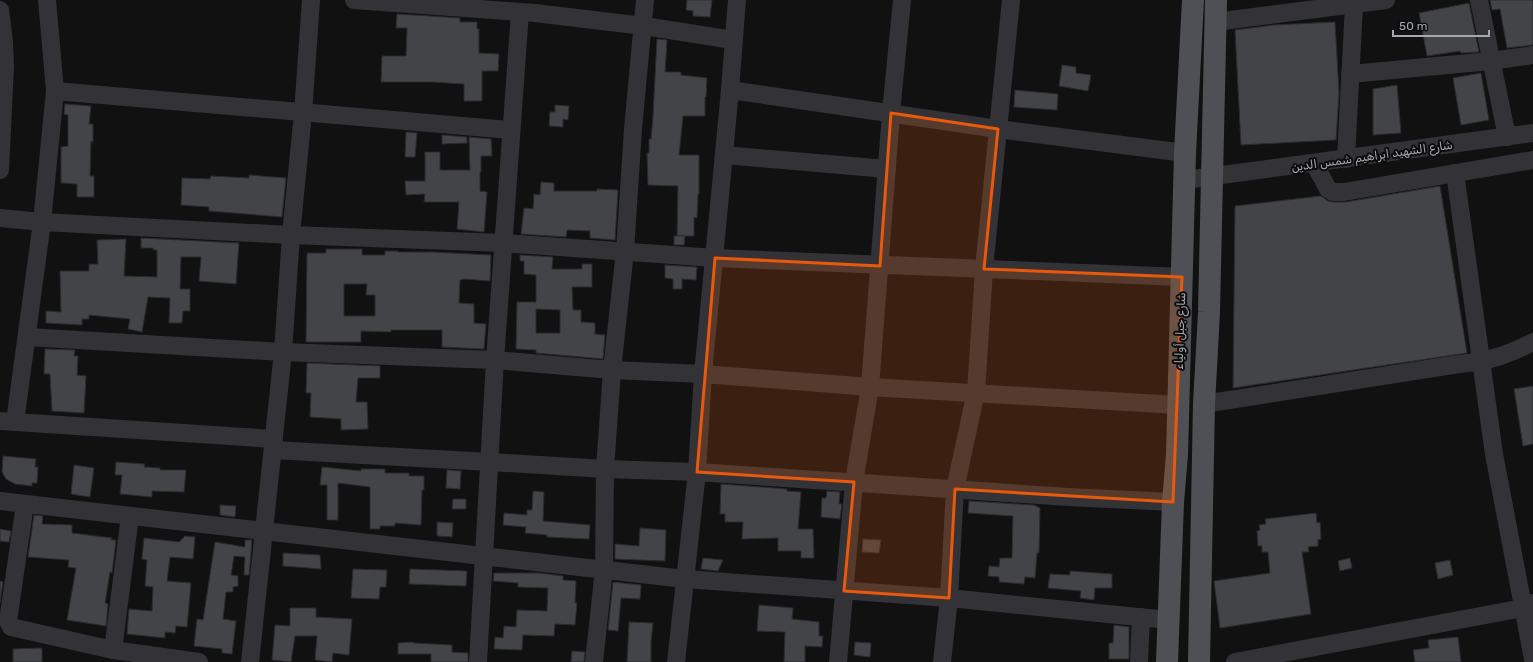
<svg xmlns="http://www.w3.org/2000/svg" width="1533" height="662" font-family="Rubik,Vazirmatn,sans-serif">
	<rect width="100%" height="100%" fill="#111112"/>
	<g fill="#434447" stroke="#2b2b2e" fill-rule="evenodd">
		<polygon points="687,0 712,0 710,17 693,16 693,11 686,10"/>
		<polygon points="1490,0 1533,0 1533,45 1507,48 1500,9 1492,10"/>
		<polygon points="1469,3 1479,52 1461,53 1460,51 1427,56 1419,13"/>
		<polygon points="397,14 460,18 460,22 477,22 477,29 479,29 479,53 499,54 498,71 482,71 482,101 464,101 464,84 432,82 381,82 382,56 406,56 407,28 396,28"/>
		<polygon points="1335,22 1339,92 1336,140 1241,145 1235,30 1274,25"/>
		<polygon points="657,39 667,40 665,72 681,72 681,75 707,78 706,97 705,97 705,116 683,116 679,155 699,155 699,194 698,194 697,218 694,217 694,236 677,236 678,186 648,185 647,153 649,153 649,139 651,139 653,116"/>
		<polygon points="1062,65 1076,67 1076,73 1091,75 1088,91 1059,86"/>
		<polygon points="1481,73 1489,120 1461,125 1453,78"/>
		<polygon points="1397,85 1401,133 1373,135 1373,89"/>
		<polygon points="1015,90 1058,94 1057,110 1014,107"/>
		<polygon points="65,104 91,106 89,124 93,124 93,142 91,141 90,176 94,176 94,197 77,197 77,184 61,183 61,147 68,146 68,115 64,114"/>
		<polygon points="555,105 569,106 568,120 563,119 563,127 549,126 550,112 555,112"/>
		<polygon points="406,132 417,133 415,157 405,157"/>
		<polygon points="442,135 467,137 467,143 442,144"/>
		<polygon points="469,137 491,139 492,156 481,156 481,172 480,172 480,191 487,192 484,232 457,229 459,202 424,202 425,194 406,195 405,181 425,181 425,152 440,152 440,170 470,170"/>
		<polygon points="249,175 286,178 282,217 209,211 209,207 181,205 182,178 210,179 211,176 249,178"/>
		<polygon points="541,182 554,183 554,191 597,191 597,189 618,190 615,240 590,238 590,231 567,230 566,237 521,234 524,208 533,209 534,194 540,195"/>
		<polygon points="1440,186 1467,353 1233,388 1235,206 1321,196 1328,201 1333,202 1346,202"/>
		<polygon points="674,236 685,236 684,245 674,245"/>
		<polygon points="141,238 239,243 236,284 199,281 201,257 181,257 180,289 190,289 190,311 183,311 182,323 169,323 170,298 148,297 142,332 128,329 130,319 89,315 89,319 82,319 82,325 46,323 46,311 61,312 60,271 89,271 89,264 98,264 97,240 126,239 124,276 157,277 157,250 153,250 153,248 141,248"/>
		<path d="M326,249H362V255H385V251H398V252H432L491,255L490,281L464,279L460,280L459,303L474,304V323L486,324L484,349L442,347V330H391V332L361,331V342H306L307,253H326ZM344,284H367L366,295H375V316H344Z"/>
		<path d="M520,255L553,257L552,269H582V264H592V287H572L573,310H581V322L595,323V334L605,335L603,359L536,353V350L516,349L517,302H536V275L524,274V261H520ZM536,309L560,310V333H536Z"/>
		<polygon points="665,265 697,267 696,280 682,279 682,289 673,289 673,279 665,278"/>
		<polygon points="45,349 75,350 74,356 78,356 77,375 86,376 84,413 52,411 50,374 44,374"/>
		<polygon points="307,363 380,366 380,378 358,378 356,402 367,402 368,429 341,430 341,419 310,417 311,393 306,393"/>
		<polygon points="1533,386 1533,444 1523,446 1514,389"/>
		<polygon points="3,456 36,459 35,467 38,467 37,483 32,483 32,486 15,484 6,479 2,472"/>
		<polygon points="116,462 145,464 144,467 160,468 160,470 186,470 184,492 152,491 152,497 120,494 122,475 115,475"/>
		<polygon points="74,465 94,468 90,497 71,494"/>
		<polygon points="322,467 361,471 361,469 385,469 385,473 409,473 409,476 424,476 424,490 422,490 421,525 395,523 395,526 380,526 380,529 370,529 370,487 338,483 338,520 327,520 327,485 320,485"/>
		<polygon points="447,470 461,471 460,489 446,488"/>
		<polygon points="721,484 787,489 787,491 801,492 798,529 813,529 814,558 801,558 801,551 778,551 778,538 742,539 743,522 725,522 725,514 720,514"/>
		<polygon points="533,491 544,492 543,521 590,525 589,539 547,537 547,535 525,533 526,527 503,525 504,513 527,515 527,510 532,510"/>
		<polygon points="827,491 840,492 839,504 842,504 840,519 821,517 822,498 826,498"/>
		<polygon points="453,499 466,499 466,509 452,509"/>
		<polygon points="969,501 1034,505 1040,508 1039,553 1037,553 1035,578 1025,577 1024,584 999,582 999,577 988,576 989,566 999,567 1000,558 1012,558 1013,516 968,513"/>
		<polygon points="220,505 236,506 235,517 220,515"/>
		<polygon points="1316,513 1317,523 1320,522 1321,539 1318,540 1318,546 1308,547 1309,552 1302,552 1311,614 1220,628 1214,581 1270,573 1268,552 1262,552 1262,546 1258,546 1257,531 1260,530 1259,525 1266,524 1265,519"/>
		<polygon points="34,515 43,516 42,524 72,525 72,533 112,538 111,540 116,540 112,573 110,572 105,603 108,604 106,626 67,620 76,568 68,567 69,560 28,557"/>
		<polygon points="437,522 453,523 452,537 437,536"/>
		<polygon points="640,528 666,530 665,561 615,559 615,544 639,546"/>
		<polygon points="0,529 11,531 9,542 0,541"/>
		<polygon points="185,536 195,537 193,559 170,557 167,581 191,583 187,627 176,626 175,633 165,632 165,638 127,634 129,609 152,611 153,587 145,586 147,560 142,559 144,538 179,542"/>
		<polygon points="863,539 881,540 879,553 862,552"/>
		<polygon points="245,540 252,540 249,575 244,575 245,557 234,556 231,575 238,576 238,586 233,587 233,592 226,592 223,619 236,621 232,654 222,653 222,649 194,646 197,619 203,620 215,542 245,547"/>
		<polygon points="283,553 320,555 321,569 283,566"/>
		<polygon points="703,558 723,560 718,571 701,569"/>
		<polygon points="1350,558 1352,568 1340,571 1338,561"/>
		<polygon points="1450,560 1453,575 1438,579 1435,563"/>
		<polygon points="353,569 387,570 386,587 380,587 379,599 351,598"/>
		<polygon points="410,569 467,571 466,586 409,584"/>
		<polygon points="1070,571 1112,574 1112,588 1095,588 1094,600 1080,598 1081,591 1048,588 1050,574 1070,575"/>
		<polygon points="494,573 539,573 563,576 563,580 576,581 575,603 577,603 575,625 555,624 554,636 523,635 522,650 494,649 495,637 503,638 504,626 516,627 517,610 547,611 548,588 518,587 518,583 493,581"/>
		<polygon points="0,581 3,582 0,603"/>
		<polygon points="613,582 641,585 640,599 621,598 618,631 608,630"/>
		<polygon points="759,605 793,608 792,619 819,622 819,636 823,636 822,647 805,646 805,662 784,662 785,632 757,631"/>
		<polygon points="290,608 316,608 316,617 352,619 349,655 333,653 332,662 315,660 317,636 295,636 291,662 272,660 275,625 290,626"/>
		<polygon points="629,622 653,623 651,642 651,662 627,662"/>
		<polygon points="1114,625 1129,627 1129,659 1109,659 1109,643 1113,643"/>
		<polygon points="1458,637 1461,662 1415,662 1413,650 1429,648 1428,640"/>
		<polygon points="413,642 413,643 452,645 452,652 468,653 468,662 431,662 431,654 398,654 398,643"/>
		<polygon points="855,642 871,643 870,657 854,655"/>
		<polygon points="42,648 42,662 13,662 13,649"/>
		<polygon points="572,651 585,652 584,662 571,662"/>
	</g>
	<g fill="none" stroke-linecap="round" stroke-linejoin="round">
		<g stroke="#333337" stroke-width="18">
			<polyline points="354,0 535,13 644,26 733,40"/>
			<polyline points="1479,0 1507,137"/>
			<polyline points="0,10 4,42 5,66 0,170"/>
			<polyline points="1215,22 1386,0"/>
			<polyline points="1350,74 1491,61 1533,55"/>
			<polyline points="730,90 998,129 1185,153"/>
			<polyline points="55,91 511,130"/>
			<polyline points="724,155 887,169"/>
			<polyline points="1346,159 1354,5"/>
			<polyline points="1314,163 1328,189 1333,192 1344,192 1533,160"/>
			<polyline points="1455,173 1494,454 1533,659"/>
			<polyline points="1185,180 1533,133"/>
			<polyline points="0,218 42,222 291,235 503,243 715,258 1182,277"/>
			<polyline points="27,337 283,352 495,360 612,370 703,374 870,387 1178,405"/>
			<path d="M1204,404L1459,364C1490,361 1505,356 1533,342"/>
			<polyline points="0,421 274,439"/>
			<polyline points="15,422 42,222 55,91 47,0"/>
			<polyline points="273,450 490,462 605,469 697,472 1068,497 1173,502"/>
			<polyline points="0,501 685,579 949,598 1168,620"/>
			<polyline points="25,504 8,621 11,627 113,650 199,662"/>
			<polyline points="113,650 130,516"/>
			<polyline points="250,662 283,352 291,235 303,113 311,0"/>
			<polyline points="478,662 495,360 520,12"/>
			<polyline points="594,662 604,569 605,469 612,370 625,251 633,129 645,0"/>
			<polyline points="676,662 697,472 703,374 730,90 737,0"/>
			<polyline points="838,662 854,482 870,387 891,113 902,0"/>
			<polyline points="942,662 949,598 955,489 976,392 984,269 1011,0"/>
			<polyline points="1139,662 1141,617"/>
			<polyline points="1235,662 1523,608 1533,603"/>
		</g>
		<g stroke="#4f5056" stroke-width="22">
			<polyline points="1167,662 1173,502 1177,455 1185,153 1193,0"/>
			<polyline points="1199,662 1204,404 1209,312 1216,0"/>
		</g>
	</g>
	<path fill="#e8590c" fill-opacity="0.2" stroke="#e8590c" stroke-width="3" stroke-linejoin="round" d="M891,113L998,129L984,269L1182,277L1173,502L955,489L949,598L844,591L854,482L697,472L715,258L880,266Z"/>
	<g text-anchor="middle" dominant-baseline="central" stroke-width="4" stroke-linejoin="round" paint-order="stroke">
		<g font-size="12" fill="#a4a8b1" stroke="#0c0c0d">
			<text transform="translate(1372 156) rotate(-8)">شارع الشهيد ابراهيم شمس الدين</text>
			<text transform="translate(1180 331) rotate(-88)">شارع جبل أولياء</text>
		</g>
	</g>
	<path d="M1393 30v6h96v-6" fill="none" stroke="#a4a8b1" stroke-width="2"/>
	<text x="1399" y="30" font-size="12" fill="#a4a8b1" stroke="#0c0c0d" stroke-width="3" paint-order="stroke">50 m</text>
</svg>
